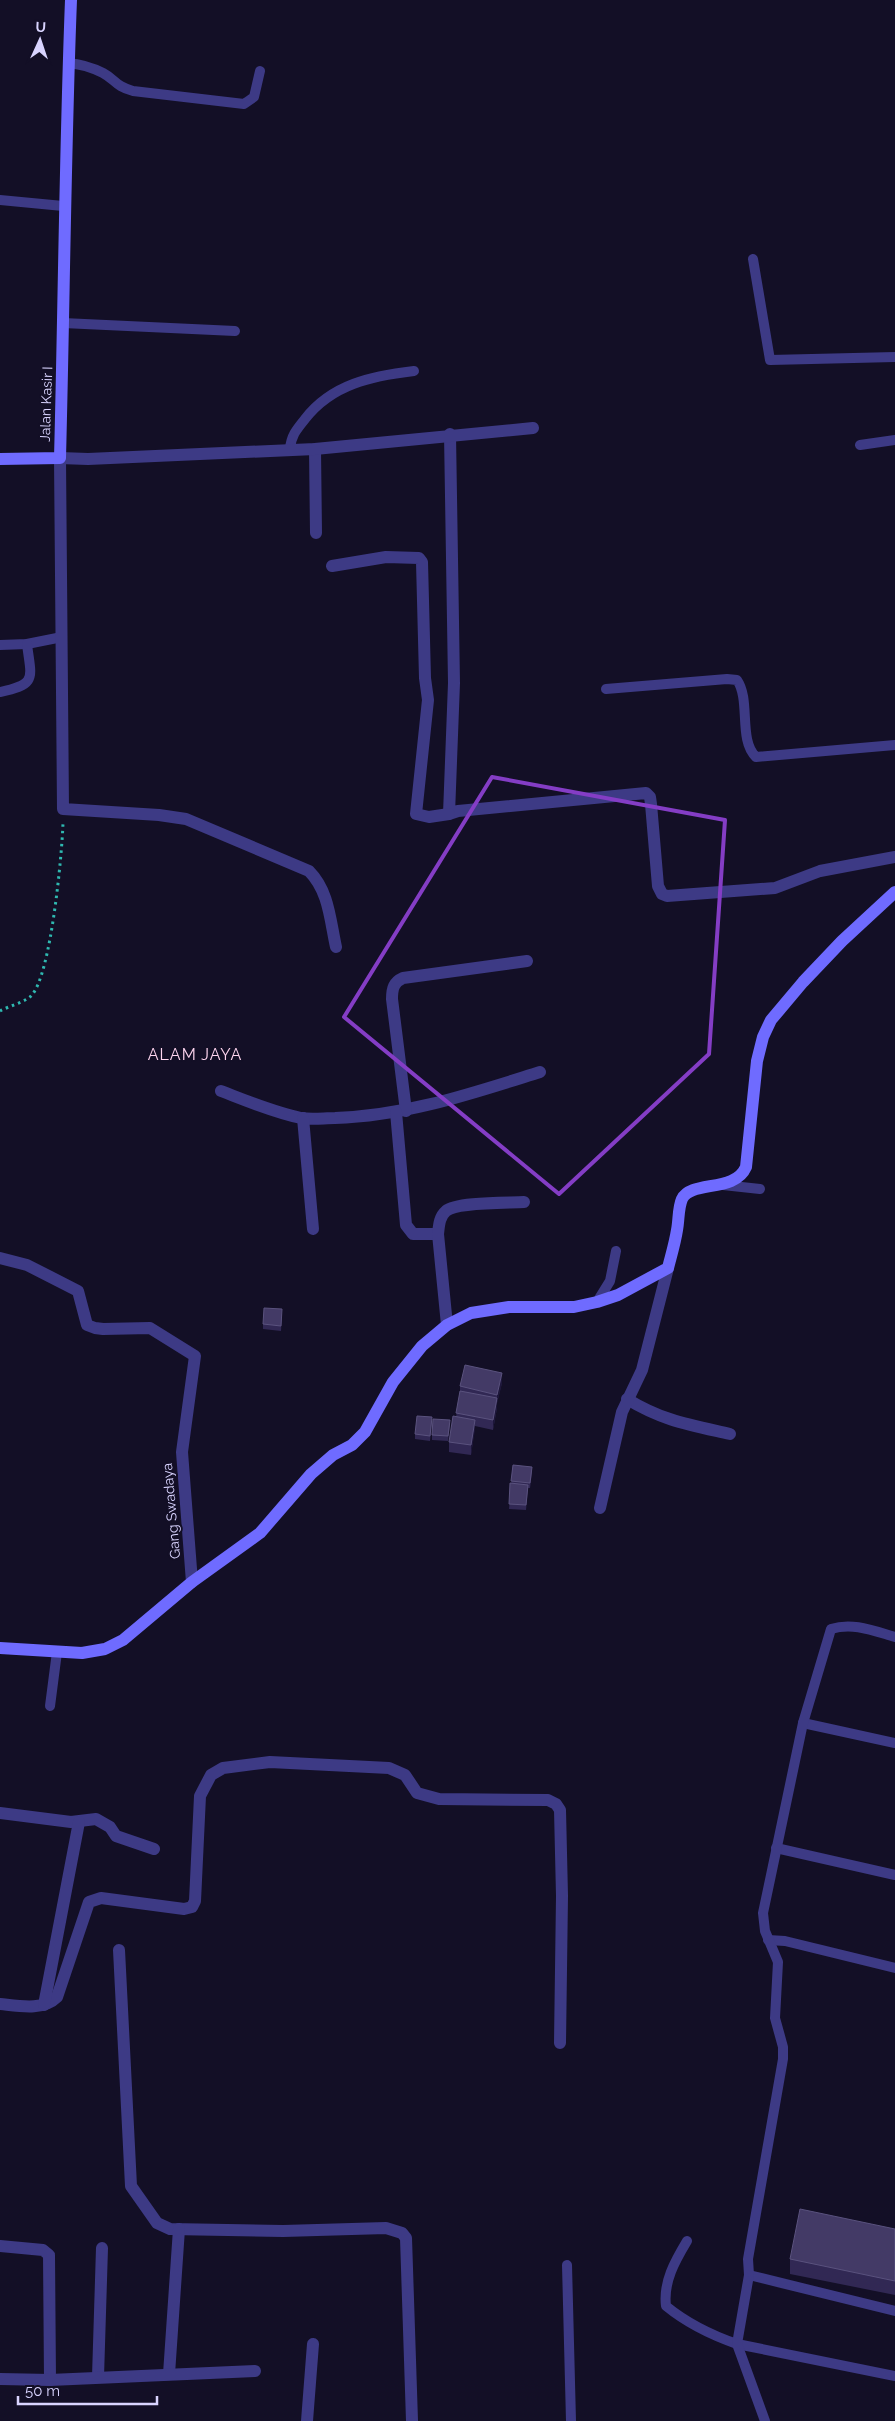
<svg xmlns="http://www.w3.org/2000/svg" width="895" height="2421" font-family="Raleway,sans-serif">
	<rect width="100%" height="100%" fill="#130f26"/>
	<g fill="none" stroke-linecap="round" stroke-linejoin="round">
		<path stroke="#2fb8b0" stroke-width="3" stroke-dasharray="2.5 4" stroke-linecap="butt" d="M0,1011C9,1006 25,1002 31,996C51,976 62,854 63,823"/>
		<g stroke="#3d3a85" stroke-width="10">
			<path d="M68,63C80,64 93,68 103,73C116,80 115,86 133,91L244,104L254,97L260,71"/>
			<polyline points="0,200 63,206"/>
			<polyline points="753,259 770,360 895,357"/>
			<polyline points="63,323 235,331"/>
			<polyline points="860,445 895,440"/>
			<path d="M290,449C291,436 296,430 305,419C332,384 372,376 414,371"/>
			<polyline points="0,645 27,644 62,637"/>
			<path d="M606,689L727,679L737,680C751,700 738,740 756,757L895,745"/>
			<path d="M0,692C38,684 31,678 27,644"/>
			<polyline points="723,1185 760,1189"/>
			<polyline points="597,1302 610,1281 616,1251"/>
			<polyline points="50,1706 57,1652"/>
			<polyline points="803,1723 895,1743"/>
			<polyline points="776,1848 895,1875"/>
			<polyline points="768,1940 785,1941 895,1968"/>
			<path d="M687,2241C675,2261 663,2282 666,2306C688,2324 711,2335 737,2344L895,2376"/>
			<polyline points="567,2265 571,2421"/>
			<polyline points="749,2275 895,2311"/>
			<path d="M765,2421L737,2344L749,2275L748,2259L783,2059V2047L775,2018L778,1962L765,1931L763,1913L803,1723L831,1629C853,1622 874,1631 895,1637"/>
		</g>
		<g stroke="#3d3a85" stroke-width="12">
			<polyline points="450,434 454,683 449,814 458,811 646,793 650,797 651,804 658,886 662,894 667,896 775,888 820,871 895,857"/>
			<polyline points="315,449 316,533"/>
			<polyline points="332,566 386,557 419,558 422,562 425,678 428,700 416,814 429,817 449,814"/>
			<path d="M336,947C330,920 329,891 309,871L186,819L159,815L63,809L60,458L88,459L315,449L533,428"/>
			<path d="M221,1091C247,1101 273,1112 301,1118C312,1120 324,1118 335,1118C406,1116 473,1093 540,1072"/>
			<path d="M406,1111L392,999C392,988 394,982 403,978L527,961"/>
			<polyline points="396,1112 406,1225 413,1234 438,1234"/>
			<polyline points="303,1118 313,1229"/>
			<polyline points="0,1258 27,1265 78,1291 87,1325 95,1328 103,1329 150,1328 195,1356 182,1452 192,1582"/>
			<path d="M447,1325L438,1234C439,1226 439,1217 446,1211C456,1202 508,1203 524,1202"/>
			<path d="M627,1399C663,1421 690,1425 730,1434"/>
			<polyline points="600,1508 622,1412 642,1370 668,1268"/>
			<polyline points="0,1813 71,1822 96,1819 110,1827 116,1836 154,1849"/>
			<polyline points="119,1950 131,2186 157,2223 170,2229 283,2231 386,2228 402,2233 406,2238 412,2421"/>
			<path d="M0,2004C19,2006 43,2011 57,1997L89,1902L101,1898L184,1909L192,1907L195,1901L200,1796L211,1775L223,1768L270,1762L389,1768L405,1775L417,1793L439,1799L548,1800L556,1804L560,1810L562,1896L560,2043"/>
			<polyline points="44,2005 79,1822"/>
			<polyline points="0,2246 43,2250 49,2255 50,2380"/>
			<polyline points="169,2374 179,2229"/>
			<polyline points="98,2377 102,2248"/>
			<polyline points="0,2379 50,2380 255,2371"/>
			<polyline points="307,2421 313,2344"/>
		</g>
		<g stroke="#6f6bff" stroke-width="12">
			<path d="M0,459L60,458C64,305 65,153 71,0"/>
			<path d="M0,1648L82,1653L105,1649L123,1640L192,1582L260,1533L311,1474L333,1455L352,1445L365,1432L393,1382L422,1346L447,1325L471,1313L509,1307H574L597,1302L618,1295L668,1268C671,1256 675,1243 677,1230C679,1220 678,1208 682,1199C691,1180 735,1193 746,1167L757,1061L763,1037L771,1020L803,982L842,941L895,892"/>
		</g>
	</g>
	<g fill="#312854">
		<polygon points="282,1314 281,1331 263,1329 263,1324"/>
		<polygon points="502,1383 497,1403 497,1408 493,1430 475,1426 471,1455 449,1452 449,1442 456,1417 460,1393 460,1386"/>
		<polygon points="432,1422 430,1441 415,1439 415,1434"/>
		<polygon points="450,1425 448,1441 432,1440 432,1435"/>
		<polygon points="513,1465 532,1472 530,1488 528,1488 526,1510 509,1509"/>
		<polygon points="895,2229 895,2295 790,2274 790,2259"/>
	</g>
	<g fill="#1d163a">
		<polygon points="502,1373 502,1383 497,1403 497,1408 493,1430 493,1420 497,1401 497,1395"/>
		<polygon points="475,1420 475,1430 471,1455 471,1445"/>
	</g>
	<g fill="#433a66" stroke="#5a527e">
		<polygon points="264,1308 282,1309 281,1326 263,1324"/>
		<polygon points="465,1365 502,1373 497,1395 460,1386"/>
		<polygon points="460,1391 497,1398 493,1420 456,1413"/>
		<polygon points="417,1416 432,1417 430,1436 415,1434"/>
		<polygon points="453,1416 475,1420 471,1445 449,1442"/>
		<polygon points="433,1419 450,1420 448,1436 432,1435"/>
		<polygon points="513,1465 532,1467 530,1483 511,1481"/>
		<polygon points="510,1483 528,1485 526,1505 509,1504"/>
		<polygon points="800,2209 895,2229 895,2281 790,2259"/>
	</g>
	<path fill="none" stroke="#843dc5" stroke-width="4" stroke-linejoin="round" d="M492,777L725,820L709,1054L559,1194L344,1017Z"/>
	<g text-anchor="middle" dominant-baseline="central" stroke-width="4" stroke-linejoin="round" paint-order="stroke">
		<g font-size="14" fill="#d9d4ff" stroke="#130f26">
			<text transform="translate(46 404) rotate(-88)">Jalan Kasir I</text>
			<text transform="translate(171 1511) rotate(-95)">Gang Swadaya</text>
		</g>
		<g font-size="16" letter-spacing="1" fill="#ffd6f0" stroke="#130f26">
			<text x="195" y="1054">ALAM JAYA</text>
		</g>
	</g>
	<g transform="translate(40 40) rotate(3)" stroke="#130f26" stroke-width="4" paint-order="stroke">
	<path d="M0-4L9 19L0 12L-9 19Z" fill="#d9d4ff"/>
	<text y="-8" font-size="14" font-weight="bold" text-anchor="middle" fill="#d9d4ff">U</text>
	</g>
	<path d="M18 2396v8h139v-8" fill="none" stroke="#d9d4ff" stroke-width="2.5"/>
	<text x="25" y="2396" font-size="15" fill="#d9d4ff" stroke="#130f26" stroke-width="4" paint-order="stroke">50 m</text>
</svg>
